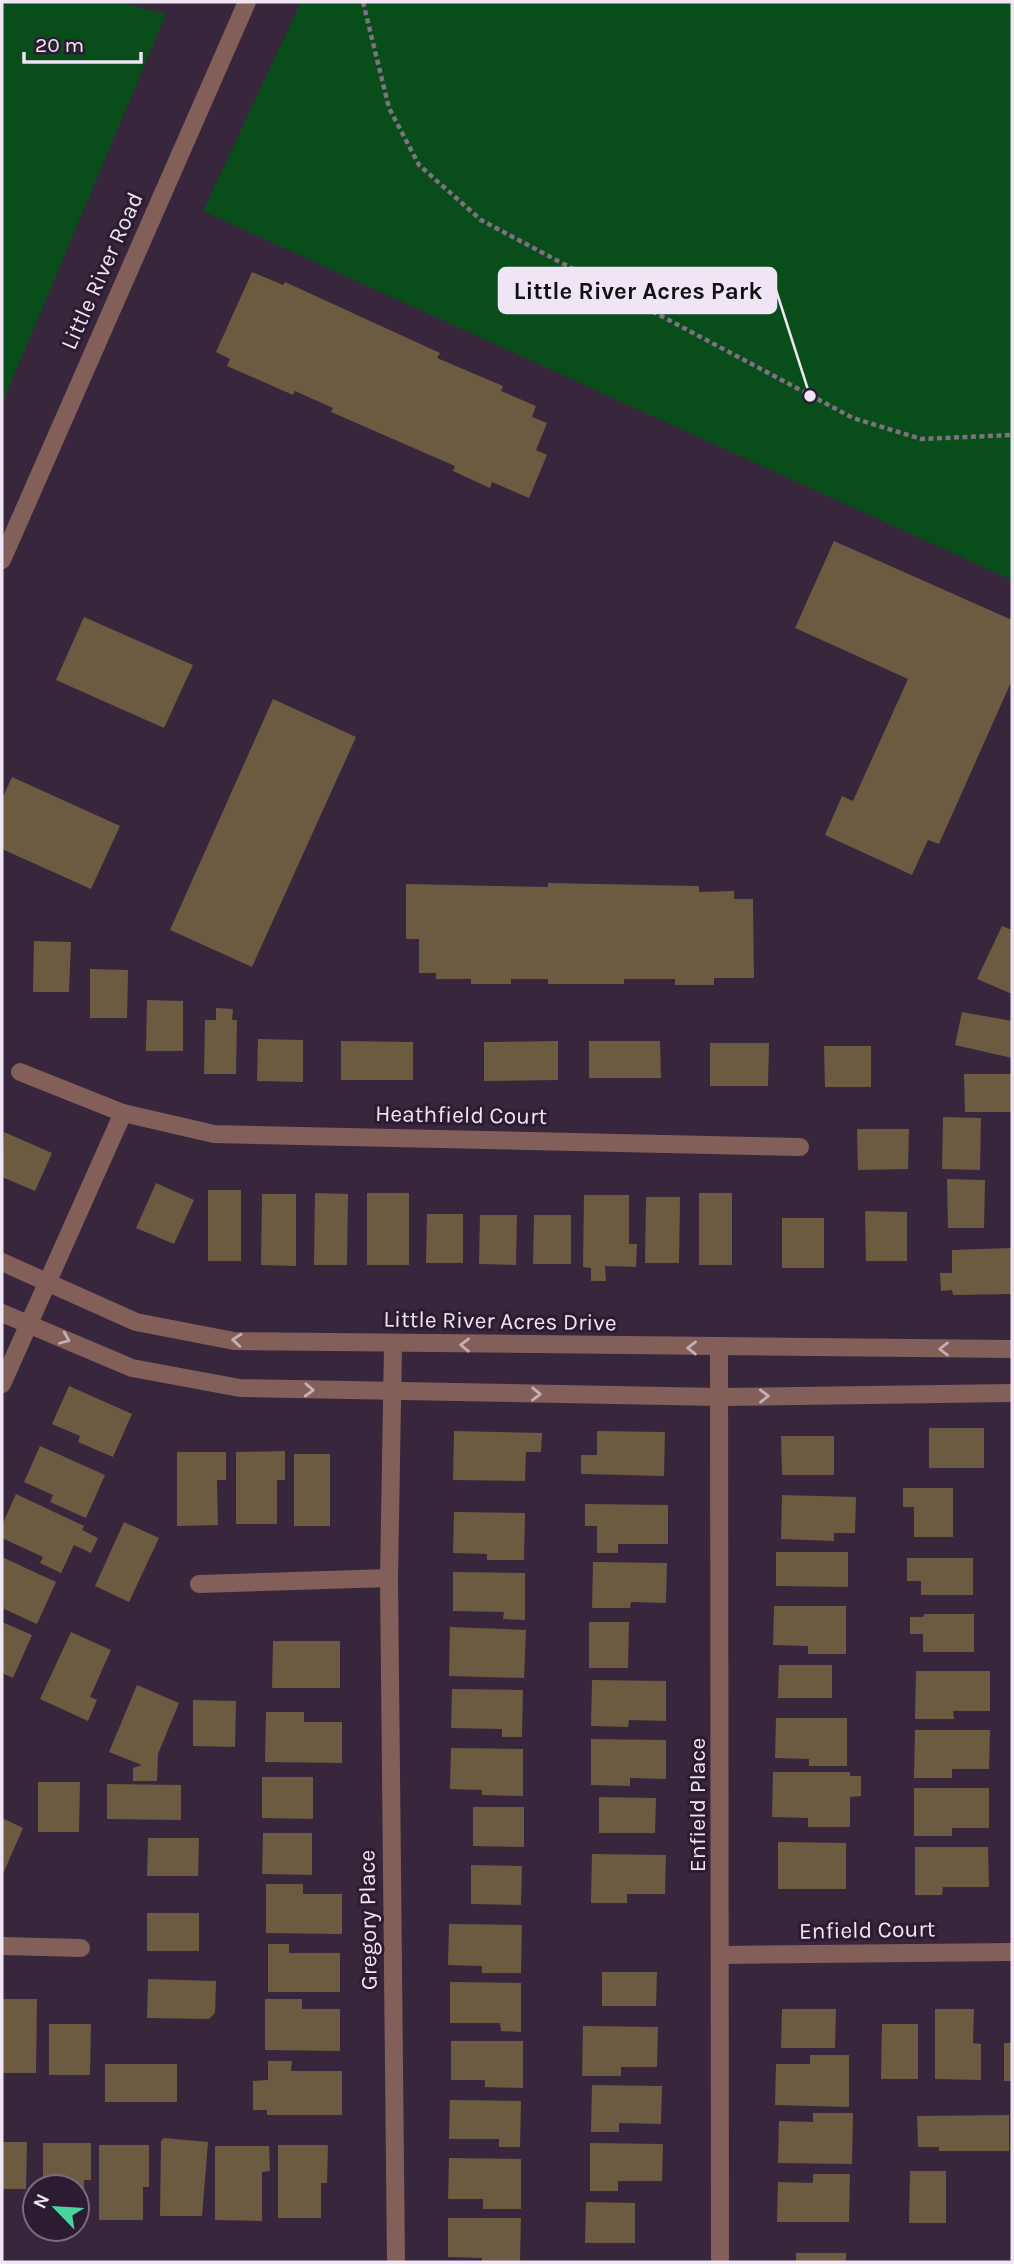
<svg xmlns="http://www.w3.org/2000/svg" width="1014" height="2264" font-family="Karla,sans-serif">
	<rect width="100%" height="100%" fill="#37263c"/>
	<g fill="#084d1a">
		<polygon points="2,2 118,2 166,14 2,404"/>
		<polygon points="301,2 1012,2 1012,580 203,211"/>
	</g>
	<g fill="#6c5b41">
		<polygon points="252,272 283,285 285,282 440,353 437,358 503,386 501,391 536,406 532,417 547,423 536,450 547,455 529,498 492,482 490,488 453,471 455,466 331,412 333,408 295,391 293,395 227,366 230,359 216,352"/>
		<polygon points="834,541 1012,620 1012,680 939,844 928,840 912,875 825,835 842,796 853,801 908,679 795,628"/>
		<polygon points="84,617 193,665 164,728 56,680"/>
		<polygon points="273,699 356,737 252,967 170,930"/>
		<polygon points="12,777 120,826 91,889 2,849 2,799"/>
		<polygon points="548,883 699,886 699,892 734,891 734,899 753,899 754,978 714,978 714,985 675,985 675,979 624,979 624,984 548,984 548,979 511,979 511,984 471,984 471,979 436,979 436,973 419,973 419,939 406,939 406,884 548,887"/>
		<polygon points="1002,926 1012,930 1012,994 977,979"/>
		<polygon points="34,941 71,942 69,992 33,992"/>
		<polygon points="90,969 128,970 127,1018 90,1018"/>
		<polygon points="147,1000 183,1001 183,1051 146,1051"/>
		<polygon points="216,1008 233,1009 232,1020 237,1020 236,1074 204,1074 205,1020 216,1020"/>
		<polygon points="962,1012 1012,1021 1012,1058 955,1045"/>
		<polygon points="258,1039 303,1040 303,1082 257,1081"/>
		<polygon points="341,1041 413,1042 413,1080 341,1080"/>
		<polygon points="558,1041 558,1080 484,1081 484,1042"/>
		<polygon points="589,1041 660,1041 661,1078 589,1078"/>
		<polygon points="710,1043 769,1043 768,1086 710,1086"/>
		<polygon points="824,1046 871,1046 871,1087 825,1087"/>
		<polygon points="964,1074 1012,1074 1012,1112 965,1112"/>
		<polygon points="943,1117 981,1118 980,1170 942,1169"/>
		<polygon points="857,1129 909,1129 908,1169 858,1170"/>
		<polygon points="4,1132 52,1153 35,1191 2,1177"/>
		<polygon points="947,1179 985,1180 984,1228 948,1228"/>
		<polygon points="156,1183 194,1200 174,1244 136,1228"/>
		<rect x="208" y="1190" width="33" height="71"/>
		<polygon points="315,1193 348,1194 347,1265 314,1265"/>
		<rect x="367" y="1193" width="42" height="72"/>
		<rect x="699" y="1193" width="33" height="72"/>
		<polygon points="262,1194 296,1194 296,1266 261,1265"/>
		<polygon points="584,1195 629,1195 629,1244 637,1244 636,1267 605,1266 606,1281 591,1281 591,1268 583,1267"/>
		<polygon points="646,1197 680,1197 679,1263 645,1263"/>
		<polygon points="865,1211 907,1212 907,1261 866,1261"/>
		<polygon points="427,1214 463,1214 463,1263 426,1263"/>
		<polygon points="480,1215 517,1215 516,1265 479,1264"/>
		<polygon points="534,1215 571,1215 571,1264 533,1264"/>
		<rect x="782" y="1218" width="42" height="50"/>
		<polygon points="1012,1248 1012,1294 953,1295 952,1290 941,1291 940,1273 952,1273 952,1250"/>
		<polygon points="69,1386 132,1414 113,1457 78,1442 80,1436 52,1424"/>
		<rect x="929" y="1428" width="55" height="40"/>
		<polygon points="454,1431 542,1433 541,1452 526,1452 525,1481 453,1480"/>
		<polygon points="597,1431 665,1432 664,1476 581,1474 581,1455 597,1455"/>
		<polygon points="781,1436 834,1436 834,1475 782,1475"/>
		<polygon points="40,1446 105,1475 86,1518 50,1502 53,1495 24,1482"/>
		<polygon points="285,1451 285,1480 277,1480 277,1524 236,1524 236,1452"/>
		<polygon points="177,1452 226,1452 226,1480 217,1480 218,1525 177,1526"/>
		<rect x="294" y="1454" width="36" height="72"/>
		<polygon points="903,1488 953,1488 953,1537 914,1537 914,1507 903,1507"/>
		<polygon points="16,1494 84,1526 82,1530 98,1538 91,1553 74,1545 61,1573 40,1563 43,1557 2,1538 2,1525"/>
		<polygon points="782,1495 856,1497 855,1533 834,1533 834,1541 781,1539"/>
		<polygon points="585,1504 668,1505 668,1544 618,1544 618,1553 597,1553 597,1526 585,1526"/>
		<polygon points="454,1512 525,1513 524,1560 487,1560 487,1554 453,1553"/>
		<polygon points="124,1522 159,1538 129,1602 95,1586"/>
		<polygon points="776,1552 848,1552 848,1587 776,1586"/>
		<polygon points="2,1557 56,1582 37,1624 2,1608 4,1602 2,1601"/>
		<polygon points="907,1558 973,1558 973,1595 921,1595 921,1581 907,1581"/>
		<polygon points="593,1562 667,1563 666,1603 631,1602 630,1608 592,1608"/>
		<polygon points="453,1572 525,1573 525,1620 503,1619 504,1612 453,1611"/>
		<polygon points="774,1606 846,1606 846,1654 808,1654 808,1646 773,1645"/>
		<polygon points="924,1614 974,1614 974,1652 923,1652 923,1634 910,1634 910,1617 923,1617"/>
		<polygon points="2,1622 32,1635 13,1678 2,1673"/>
		<polygon points="589,1622 629,1622 628,1668 589,1668"/>
		<polygon points="450,1627 526,1630 524,1678 449,1676"/>
		<polygon points="71,1632 111,1650 90,1697 97,1700 88,1721 40,1699"/>
		<polygon points="273,1641 340,1641 340,1688 272,1688"/>
		<polygon points="779,1665 832,1665 832,1698 778,1698"/>
		<polygon points="916,1671 990,1671 990,1711 953,1711 954,1719 915,1719"/>
		<polygon points="592,1680 666,1681 666,1721 629,1720 628,1727 591,1726"/>
		<polygon points="137,1685 179,1703 158,1754 157,1781 133,1781 133,1768 142,1765 109,1752"/>
		<polygon points="452,1689 523,1690 522,1737 502,1737 502,1729 451,1728"/>
		<polygon points="193,1700 236,1701 235,1747 193,1746"/>
		<polygon points="266,1712 304,1712 304,1722 342,1722 342,1763 265,1762"/>
		<polygon points="776,1718 847,1718 847,1766 809,1766 809,1759 775,1758"/>
		<polygon points="915,1730 990,1730 989,1769 952,1769 952,1778 914,1778"/>
		<polygon points="591,1739 666,1740 666,1779 630,1778 630,1786 591,1785"/>
		<polygon points="451,1748 523,1749 523,1796 482,1795 482,1790 450,1789"/>
		<polygon points="773,1772 850,1772 850,1776 861,1776 861,1796 850,1797 850,1827 808,1827 808,1818 772,1817"/>
		<polygon points="262,1777 313,1777 313,1819 262,1818"/>
		<polygon points="38,1782 80,1782 79,1832 38,1832"/>
		<polygon points="107,1784 181,1785 181,1820 107,1819"/>
		<polygon points="914,1788 989,1788 989,1828 952,1828 952,1836 914,1836"/>
		<polygon points="599,1797 656,1798 655,1833 599,1833"/>
		<polygon points="473,1807 524,1807 524,1847 473,1846"/>
		<polygon points="2,1818 23,1828 2,1876"/>
		<polygon points="263,1833 312,1833 312,1875 262,1874"/>
		<polygon points="148,1838 199,1838 198,1876 147,1876"/>
		<polygon points="778,1842 846,1843 846,1889 778,1889"/>
		<polygon points="915,1847 988,1847 989,1887 943,1887 942,1895 915,1895"/>
		<polygon points="592,1854 666,1855 665,1894 627,1894 627,1903 591,1903"/>
		<polygon points="471,1865 522,1866 521,1905 471,1904"/>
		<polygon points="266,1884 303,1884 303,1894 342,1894 342,1934 266,1933"/>
		<rect x="147" y="1913" width="52" height="38"/>
		<polygon points="449,1924 522,1925 521,1973 482,1973 482,1966 448,1965"/>
		<polygon points="268,1944 289,1944 289,1953 340,1953 340,1992 268,1992"/>
		<polygon points="602,1972 657,1972 656,2006 602,2006"/>
		<polygon points="148,1979 216,1981 215,2013 209,2019 147,2018"/>
		<polygon points="450,1982 521,1983 521,2032 501,2031 500,2023 450,2023"/>
		<polygon points="2,1999 37,1999 36,2073 2,2073"/>
		<polygon points="265,1999 302,1999 302,2009 340,2009 340,2051 265,2050"/>
		<polygon points="782,2009 836,2009 835,2048 781,2048"/>
		<polygon points="935,2009 974,2009 973,2043 981,2044 981,2080 935,2079"/>
		<polygon points="49,2024 91,2024 90,2075 49,2075"/>
		<polygon points="882,2024 918,2024 918,2079 881,2079"/>
		<polygon points="583,2026 658,2027 657,2067 621,2067 621,2076 582,2076"/>
		<polygon points="451,2041 523,2041 523,2088 485,2087 485,2080 451,2080"/>
		<rect x="1004" y="2043" width="8" height="38"/>
		<polygon points="810,2055 849,2055 849,2107 775,2105 776,2064 810,2064"/>
		<polygon points="268,2061 292,2061 291,2071 342,2071 342,2115 267,2115 267,2110 253,2110 253,2081 268,2080"/>
		<rect x="105" y="2064" width="72" height="38"/>
		<polygon points="592,2085 662,2086 661,2124 619,2123 619,2132 591,2132"/>
		<polygon points="450,2100 521,2101 520,2147 499,2147 499,2139 449,2139"/>
		<polygon points="813,2113 853,2113 852,2164 778,2163 779,2121 813,2122"/>
		<polygon points="1009,2115 1009,2151 939,2151 939,2147 918,2147 917,2116"/>
		<polygon points="164,2138 208,2142 202,2216 160,2216 161,2141"/>
		<polygon points="2,2142 27,2142 26,2189 2,2189"/>
		<polygon points="43,2143 91,2143 91,2180 84,2180 84,2214 77,2214 77,2187 43,2187"/>
		<polygon points="590,2143 663,2144 662,2181 618,2181 618,2191 590,2191"/>
		<polygon points="99,2145 149,2145 149,2187 143,2187 143,2220 99,2220"/>
		<polygon points="278,2145 328,2145 327,2183 321,2183 321,2218 278,2218"/>
		<polygon points="215,2146 269,2146 270,2171 262,2172 262,2221 215,2220"/>
		<polygon points="449,2158 521,2159 521,2209 483,2209 483,2199 448,2199"/>
		<polygon points="910,2171 946,2171 946,2223 909,2223"/>
		<polygon points="813,2174 850,2174 849,2222 777,2222 778,2182 813,2183"/>
		<polygon points="586,2202 635,2203 635,2243 585,2243"/>
		<polygon points="448,2218 521,2218 520,2262 482,2262 482,2258 448,2257"/>
		<rect x="796" y="2253" width="50" height="9"/>
	</g>
	<g fill="none" stroke-linecap="round" stroke-linejoin="round">
		<polyline stroke="#7f7083" stroke-width="4.5" stroke-dasharray="5 3.5" stroke-linecap="butt" points="363,2 389,108 419,165 481,220 853,418 921,439 1012,435"/>
		<g stroke="#835f5a" stroke-width="18">
			<polyline points="20,1072 123,1113 214,1134 800,1147"/>
			<polyline points="393,1345 389,1578 396,2262"/>
			<polyline points="719,1348 720,2262"/>
			<polyline points="2,1384 123,1113"/>
			<polyline points="199,1584 389,1578"/>
			<polyline points="2,1946 81,1948"/>
			<polyline points="722,1955 1012,1952"/>
		</g>
		<g stroke="#835f5a" stroke-width="18">
			<polyline points="2,560 247,2"/>
			<polyline points="2,1262 136,1322 234,1341 1012,1349"/>
			<polyline points="2,1313 132,1368 240,1388 719,1397 1012,1393"/>
		</g>
	</g>
	<defs><path id="oneway-chevron" d="M-2-3.5L2.5 0L-2 3.5" fill="none" stroke-width="1.6" stroke-linecap="round" stroke-linejoin="round" transform="scale(1.75)"/></defs>
	<g stroke="#c4afb6">
		<use href="#oneway-chevron" transform="translate(65 1339) rotate(23)"/>
		<use href="#oneway-chevron" transform="translate(237 1340) rotate(-175)"/>
		<use href="#oneway-chevron" transform="translate(465 1345) rotate(-179)"/>
		<use href="#oneway-chevron" transform="translate(692 1348) rotate(-179)"/>
		<use href="#oneway-chevron" transform="translate(944 1349) rotate(-180)"/>
		<use href="#oneway-chevron" transform="translate(309 1390) rotate(2)"/>
		<use href="#oneway-chevron" transform="translate(536 1394) rotate(1)"/>
		<use href="#oneway-chevron" transform="translate(764 1396) rotate(-1)"/>
	</g>
	<g text-anchor="middle" dominant-baseline="central" stroke-width="6" stroke-linejoin="round" paint-order="stroke">
		<g font-size="23" fill="#f0e5f4" stroke="#2c1c31">
			<text transform="translate(102 271) rotate(-66)">Little River Road</text>
			<text transform="translate(461 1115) rotate(1)">Heathfield Court</text>
			<text transform="translate(500 1321) rotate(1)">Little River Acres Drive</text>
			<text transform="translate(697 1805) rotate(-90)">Enfield Place</text>
			<text transform="translate(368 1920) rotate(-91)">Gregory Place</text>
			<text transform="translate(867 1930) rotate(-1)">Enfield Court</text>
		</g>
	</g>
	<path fill="none" stroke="#f0e5f4" stroke-width="2.5" d="M810 396L776 290"/>
	<circle fill="#f0e5f4" stroke="#2c1c31" stroke-width="2.5" cx="810" cy="396" r="7"/>
	<rect fill="#f0e5f4" stroke="#f0e5f4" stroke-width="2.5" x="499" y="268" width="277" height="45" rx="7"/>
	<g font-size="24" text-anchor="middle" font-weight="bold" fill="#111">
		<text x="638" y="299">Little River Acres Park</text>
	</g>
	<rect width="1014" height="2264" fill="none" stroke="#f0e5f4" stroke-width="7"/>
	<g transform="translate(56 2208) rotate(295)"><circle r="33" fill="#2c1c31" stroke="#7a6c7f" stroke-width="2"/>
	<path d="M0-5L12 26L0 18L-12 26Z" fill="#4bd49b"/>
	<text y="-10" font-size="19" font-weight="bold" text-anchor="middle" fill="#f0e5f4">N</text>
	</g>
	<path d="M24 52v10h117v-10" fill="none" stroke="#f0e5f4" stroke-width="3.5"/>
	<text x="35" y="52" font-size="21" fill="#f0e5f4" stroke="#2c1c31" stroke-width="5" paint-order="stroke">20 m</text>
</svg>
